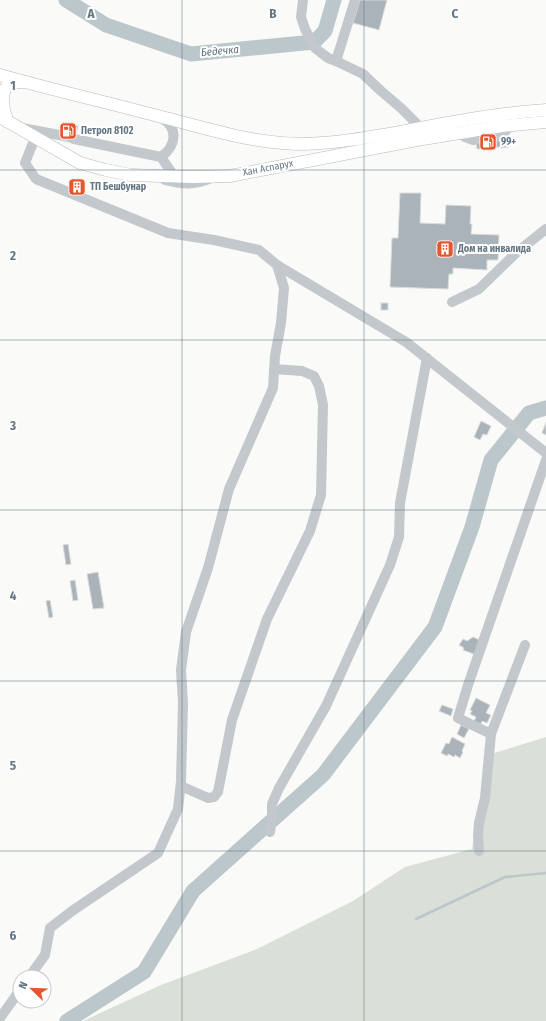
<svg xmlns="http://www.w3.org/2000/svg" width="546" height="1021" font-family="'Fira Sans Condensed',sans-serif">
	<rect width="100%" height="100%" fill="#fafaf8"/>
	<polygon fill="#dadfd7" points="546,737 546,1021 83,1021 161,985 257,949 353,901 405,867 472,849 488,755"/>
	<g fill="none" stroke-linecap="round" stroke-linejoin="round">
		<polyline stroke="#bbc7cb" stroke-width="2.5" points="416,919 505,877 546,873"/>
		<g stroke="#bbc7cb" stroke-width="15">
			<polyline points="66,0 106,25 191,54 314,42 325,31 334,0"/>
			<polyline points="67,1021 144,972 193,891 323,775 435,627 472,527 491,460 529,413 546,408"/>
		</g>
	</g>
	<g fill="#aab3b9" stroke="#dcdcda">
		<polygon points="360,0 387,0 379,30 353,23"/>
		<polygon points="63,122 78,126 73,143 58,139"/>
		<polygon points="476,137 495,139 508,138 499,147 477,149"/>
		<polygon points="508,138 509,147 501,148 501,145"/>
		<polygon points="400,193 421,193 420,223 445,224 446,205 471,206 470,224 472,224 471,234 499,235 498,260 487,260 487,270 453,268 453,274 449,274 448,289 390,287 392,238 398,238"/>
		<rect x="381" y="303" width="7" height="7"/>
		<polygon points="481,421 491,426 487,435 483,434 480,440 474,437"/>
		<polygon points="546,422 546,435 542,433"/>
		<polygon points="68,544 71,564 66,565 63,545"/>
		<polygon points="98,572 104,608 93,609 87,574"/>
		<polygon points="75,580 78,600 73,601 70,581"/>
		<polygon points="50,600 53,617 49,618 46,601"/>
		<polygon points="473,637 480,640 474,654 463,650 464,648 459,645 463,639 467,641"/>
		<polygon points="476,698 490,705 486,713 491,715 487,723 482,721 481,724 474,721 476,717 470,714 472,711 470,710"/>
		<polygon points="442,705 453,709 451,716 439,711"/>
		<polygon points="461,725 469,729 464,738 457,734"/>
		<polygon points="452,737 465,744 462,751 463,752 460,758 455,755 454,757 448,754 447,756 441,753 446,743 449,744"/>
	</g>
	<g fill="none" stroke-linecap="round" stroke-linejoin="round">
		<polyline stroke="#d5d9db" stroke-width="10" stroke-dasharray="10 5" stroke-linecap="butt" points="59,135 74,139"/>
		<defs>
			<g id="major">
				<path d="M0,75C53,90 105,102 158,116C206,128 253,144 303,144C338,143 371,137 405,131C452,122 499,113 546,110"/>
				<polyline points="0,117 80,163 106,170 131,175 193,177 230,176 417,140 502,126 546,122"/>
				<path d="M8,122C3,111 0,95 7,86C11,82 18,82 23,82"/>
			</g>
		</defs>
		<use href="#major" stroke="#b5babe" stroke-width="13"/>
		<g stroke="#c3c8cc" stroke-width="10">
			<polyline points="303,0 301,17 305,29 315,48 328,58 336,61 363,74 381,91 401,108 421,128"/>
			<polyline points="336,61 355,0"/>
			<polyline points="22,128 59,135"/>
			<polyline points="458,133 465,137 473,140 502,136 510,125"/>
			<polyline points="74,139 161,157 174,176"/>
			<path d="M161,157C176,146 179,129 162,118"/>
			<path d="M165,180C184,185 193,185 212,178"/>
			<polyline points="277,265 406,342 546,453"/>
			<polyline points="452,302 479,289 516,253 546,229"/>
			<polyline points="491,734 525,645"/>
			<polyline points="181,786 208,798 214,797 218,792 232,720 267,619 310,531 321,495 323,405 319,386 314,376 302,371 274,369"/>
			<polyline points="270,832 272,817 272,804 279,788 326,706 390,565 399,537 400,503 427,358"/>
			<polyline points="479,851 478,836 479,823 485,798 491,734 458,718 468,685 546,460"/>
			<polyline points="29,977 45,955 50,928 72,911 158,853 178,809 181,781 183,703 181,670 186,632 208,568 229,489 273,388 275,356 281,323 284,288 277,265 259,250 214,240 168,233 36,179 25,163 35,138"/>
			<polyline points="0,1018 20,990"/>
		</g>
		<use href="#major" stroke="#fff" stroke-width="12"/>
	</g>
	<path fill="none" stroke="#657683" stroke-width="1" stroke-opacity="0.55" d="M182,0V1021M364,0V1021M0,170H546M0,340H546M0,510H546M0,681H546M0,851H546"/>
	<defs>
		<symbol id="fuel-square" viewBox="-11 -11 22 22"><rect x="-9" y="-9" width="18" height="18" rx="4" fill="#e4572e" stroke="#fff"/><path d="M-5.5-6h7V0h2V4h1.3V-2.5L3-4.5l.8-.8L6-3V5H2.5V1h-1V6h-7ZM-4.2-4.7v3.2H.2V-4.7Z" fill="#fff"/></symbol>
		<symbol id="building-square" viewBox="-11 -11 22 22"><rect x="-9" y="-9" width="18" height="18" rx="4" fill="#e4572e" stroke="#fff"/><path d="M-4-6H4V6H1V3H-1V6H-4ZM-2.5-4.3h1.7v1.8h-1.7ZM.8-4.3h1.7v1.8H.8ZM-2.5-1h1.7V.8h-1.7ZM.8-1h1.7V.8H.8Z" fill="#fff"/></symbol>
	</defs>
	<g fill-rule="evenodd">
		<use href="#fuel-square" x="58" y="121" width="20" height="20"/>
		<use href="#fuel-square" x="478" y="132" width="20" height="20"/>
		<use href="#building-square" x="67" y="177" width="20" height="20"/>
		<use href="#building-square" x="435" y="239" width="20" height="20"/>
	</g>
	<g text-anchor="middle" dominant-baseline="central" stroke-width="4" stroke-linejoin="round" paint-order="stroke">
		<g font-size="10" font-weight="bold" fill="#657683" stroke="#fff" text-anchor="start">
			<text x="81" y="131">Петрол 8102</text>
			<text x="501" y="142">99+</text>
			<text x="90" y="187">ТП Бешбунар</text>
			<text x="458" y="249">Дом на инвалида</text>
		</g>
		<g font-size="10" fill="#657683" stroke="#fff">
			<text transform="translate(268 168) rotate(-11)">Хан Аспарух</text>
		</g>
		<g font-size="11" font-style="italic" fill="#60757c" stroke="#fff">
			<text transform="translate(220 51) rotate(-5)">Бедечка</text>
		</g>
	</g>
	<g font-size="13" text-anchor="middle" font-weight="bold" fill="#657683" stroke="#fff" stroke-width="4" stroke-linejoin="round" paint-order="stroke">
		<text x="91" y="18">A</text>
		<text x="273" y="18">B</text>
		<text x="455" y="18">C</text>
		<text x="13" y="90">1</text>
		<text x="13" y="260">2</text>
		<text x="13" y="430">3</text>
		<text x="13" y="600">4</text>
		<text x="13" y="770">5</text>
		<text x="13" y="940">6</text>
	</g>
	<g transform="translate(32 989) rotate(293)"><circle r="19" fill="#ffffff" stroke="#c1c8cd"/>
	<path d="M0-3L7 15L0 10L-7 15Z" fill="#e4572e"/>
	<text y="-6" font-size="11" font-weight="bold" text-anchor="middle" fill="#657683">N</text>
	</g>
</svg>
